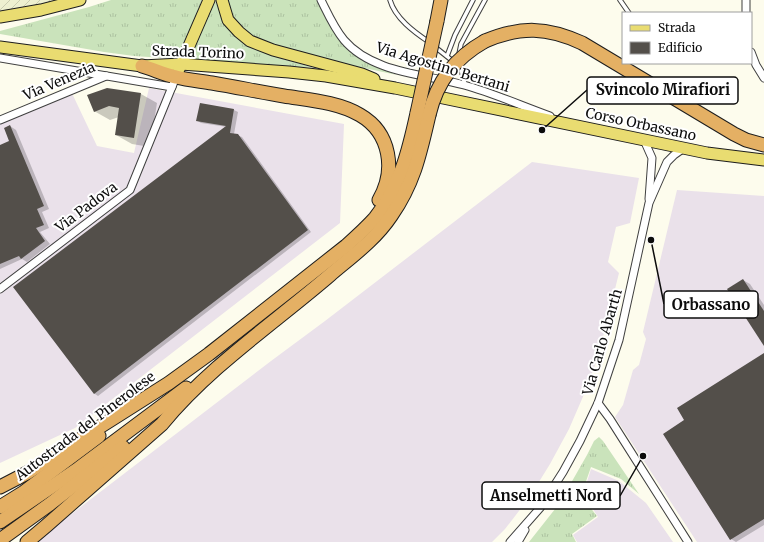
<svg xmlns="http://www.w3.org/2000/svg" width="764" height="542" font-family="Merriweather,serif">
	<defs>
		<pattern id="farmland-furrows" width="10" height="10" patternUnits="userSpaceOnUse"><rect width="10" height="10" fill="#eef0d0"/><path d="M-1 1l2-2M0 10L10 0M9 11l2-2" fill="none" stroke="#cbcdb1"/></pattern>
		<pattern id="grass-tufts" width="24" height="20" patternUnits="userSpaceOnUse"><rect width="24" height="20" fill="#cae3bb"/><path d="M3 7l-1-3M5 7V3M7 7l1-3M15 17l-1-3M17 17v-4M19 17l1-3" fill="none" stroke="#acc2a0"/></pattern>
	</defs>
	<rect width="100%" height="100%" fill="#fdfced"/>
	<g fill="#eae1ea">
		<polygon points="69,87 97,146 134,153 149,88 344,124 340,223 75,428 0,463 0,121"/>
		<polygon points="532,162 639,178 630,223 616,227 608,262 619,273 598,357 585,392 569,429 550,464 529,498 505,529 492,542 35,542 271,361 325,321"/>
		<polygon points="677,190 764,196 764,542 697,542 615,417 623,405 633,370 639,365 646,339 643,332"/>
		<polygon points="591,469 619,481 646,503 673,542 577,542 573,535 598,517 591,506 606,496 585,488"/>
	</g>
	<polygon fill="url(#farmland-furrows)" points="0,0 80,0 0,17"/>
	<g fill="url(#grass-tufts)">
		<polygon points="111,0 202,0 178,59 134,56 104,52 0,34 0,31 89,7"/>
		<path d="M214,0H215C219,9 221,18 226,26C243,51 286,59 314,68L234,62L188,60Z"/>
		<path d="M226,0H317C328,20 337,41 355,55C367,64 383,70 397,75C372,70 347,64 322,59C299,53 273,48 252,36C238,28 231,14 226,0Z"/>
		<polygon points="599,437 603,441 639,494 621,479 591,467 583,490 603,496 589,506 597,516 572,534 576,542 529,542 559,504 587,455 594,441"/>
	</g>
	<g fill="#0003">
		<polygon points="107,89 141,94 157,103 150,147 132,144 116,135 119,117 110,120 94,111"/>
		<polygon points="200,104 234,110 238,112 234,134 242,137 311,232 98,396 95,394 15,287 227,127 201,123 198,121"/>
		<polygon points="10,126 16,130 49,209 42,212 49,228 40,232 50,244 27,262 22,259 0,269 0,146 10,142"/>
		<polygon points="743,280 750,284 764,305 764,341"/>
		<polygon points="764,355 764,525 736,542 731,539 664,434 686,420"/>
	</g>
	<g fill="#534f4a">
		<polygon points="107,88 141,93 134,138 115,135 119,108 109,106 94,112 87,95"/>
		<polygon points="200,103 234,109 230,133 238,134 308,230 94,394 13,287 226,126 196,121"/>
		<polygon points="10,125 44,206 37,209 44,225 36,228 45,241 21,259 19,256 0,264 0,145 9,141 4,128"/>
		<polygon points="743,279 764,311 764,346 727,289"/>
		<polygon points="764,353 764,519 730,540 663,434 684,420 677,408"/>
	</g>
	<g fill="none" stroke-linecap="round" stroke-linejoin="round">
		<defs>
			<g id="lane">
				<path d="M390,0C395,18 414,32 429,42"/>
				<polyline points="620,0 629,13"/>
				<polyline points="435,47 454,62"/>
				<polyline points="459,54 461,44 485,0"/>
				<polyline points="447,56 455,35 473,0"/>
				<polyline points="460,65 465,85"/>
			</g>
			<g id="street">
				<path d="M321,0C328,14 334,28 344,40C372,73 425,74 464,85C493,93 522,106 550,116"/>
				<polyline points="746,13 746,0"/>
				<polyline points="751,52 756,65 764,78"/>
				<polyline points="0,58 172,87"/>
				<polyline points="0,120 106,76"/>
				<polyline points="644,140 652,158 649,199"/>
				<polyline points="0,289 130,190 176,77"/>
				<polyline points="598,403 610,419 688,542"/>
				<polyline points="510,542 540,508 563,472 580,441 598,403 619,340 649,203 667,162 674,155 684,148"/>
				<polyline points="518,542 525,530"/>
			</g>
			<g id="primary">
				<polyline points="222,0 228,20 239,32 250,41 273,50 362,74 374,79"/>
				<polyline points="0,17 41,10 80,0"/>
				<polyline points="0,47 142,66 181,64 289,72 326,76 395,88 707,153 764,160"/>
				<polyline points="179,69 209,0"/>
			</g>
			<g id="highway">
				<polyline points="437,21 441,0"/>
				<path d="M485,41C521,26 547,27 582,43L734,134L746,140L764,145"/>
				<path d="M142,66C153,69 165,75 176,77C188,80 200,81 212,83C236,87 260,92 284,96C309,100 338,102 360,115C391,133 396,171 379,200"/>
				<path d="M0,487L27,473L169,383L209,354L346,246C356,237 366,228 375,218C400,187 409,150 417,113"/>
				<polyline points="0,507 24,492 99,436"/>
				<polyline points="0,522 79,468 186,388"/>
				<polyline points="0,540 50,504 123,447"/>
				<path d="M27,542L46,526L162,424C210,366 273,324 330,275C351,257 375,240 391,216C414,183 420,154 429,115"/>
			</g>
		</defs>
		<use href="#lane" stroke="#3f3f3f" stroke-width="5.5"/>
		<use href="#street" stroke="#3f3f3f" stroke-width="9"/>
		<use href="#primary" stroke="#1d1d1d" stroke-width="13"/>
		<use href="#highway" stroke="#1d1d1d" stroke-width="15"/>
		<use href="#lane" stroke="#fff" stroke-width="3.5"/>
		<use href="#street" stroke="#fff" stroke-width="7"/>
		<use href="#primary" stroke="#e9dc71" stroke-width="11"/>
		<use href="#highway" stroke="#e4b064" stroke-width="13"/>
		<defs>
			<g id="highway-bridge">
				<polyline points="417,113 437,21"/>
				<path d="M429,115C437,81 455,58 485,41"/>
			</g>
		</defs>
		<use href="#highway-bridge" stroke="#1d1d1d" stroke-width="15" stroke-linecap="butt"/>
		<use href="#highway-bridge" stroke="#e4b064" stroke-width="13"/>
	</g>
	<g text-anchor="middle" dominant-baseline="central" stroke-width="4" stroke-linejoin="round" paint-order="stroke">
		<g font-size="14" fill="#0c0c0c" stroke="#fff">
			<text transform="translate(198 52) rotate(2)">Strada Torino</text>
			<text transform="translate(443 67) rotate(17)">Via Agostino Bertani</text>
			<text transform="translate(59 81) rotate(-23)">Via Venezia</text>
			<text transform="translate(641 124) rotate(12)">Corso Orbassano</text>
			<text transform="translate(86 207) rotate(-37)">Via Padova</text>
			<text transform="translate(602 342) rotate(-74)">Via Carlo Abarth</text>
			<text transform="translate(85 426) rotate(-37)">Autostrada del Pinerolese</text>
		</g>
	</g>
	<path fill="none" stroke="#0c0c0c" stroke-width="1.5" d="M542 130L587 90M651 240L664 304M643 456L620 496"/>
	<g fill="#0c0c0c" stroke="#fff" stroke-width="1.5">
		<circle cx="542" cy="130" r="4"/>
		<circle cx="651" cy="240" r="4"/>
		<circle cx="643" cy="456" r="4"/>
	</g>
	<g fill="#fff" stroke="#0c0c0c" stroke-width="1.5">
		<rect x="587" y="77" width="151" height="27" rx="4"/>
		<rect x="664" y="291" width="94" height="27" rx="4"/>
		<rect x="482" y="482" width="138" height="27" rx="4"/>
	</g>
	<g font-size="15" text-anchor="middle" font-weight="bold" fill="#0c0c0c">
		<text x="663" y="95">Svincolo Mirafiori</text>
		<text x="711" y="310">Orbassano</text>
		<text x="551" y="501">Anselmetti Nord</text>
	</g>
	<rect x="622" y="12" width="130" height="52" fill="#ffffff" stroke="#9e9e9e"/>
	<rect x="630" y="25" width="20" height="6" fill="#e9dc71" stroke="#9e9e9e"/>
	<text x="658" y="32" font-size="12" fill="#0c0c0c">Strada</text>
	<rect x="630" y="42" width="20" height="12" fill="#534f4a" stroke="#9e9e9e"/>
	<text x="658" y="52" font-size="12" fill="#0c0c0c">Edificio</text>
</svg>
